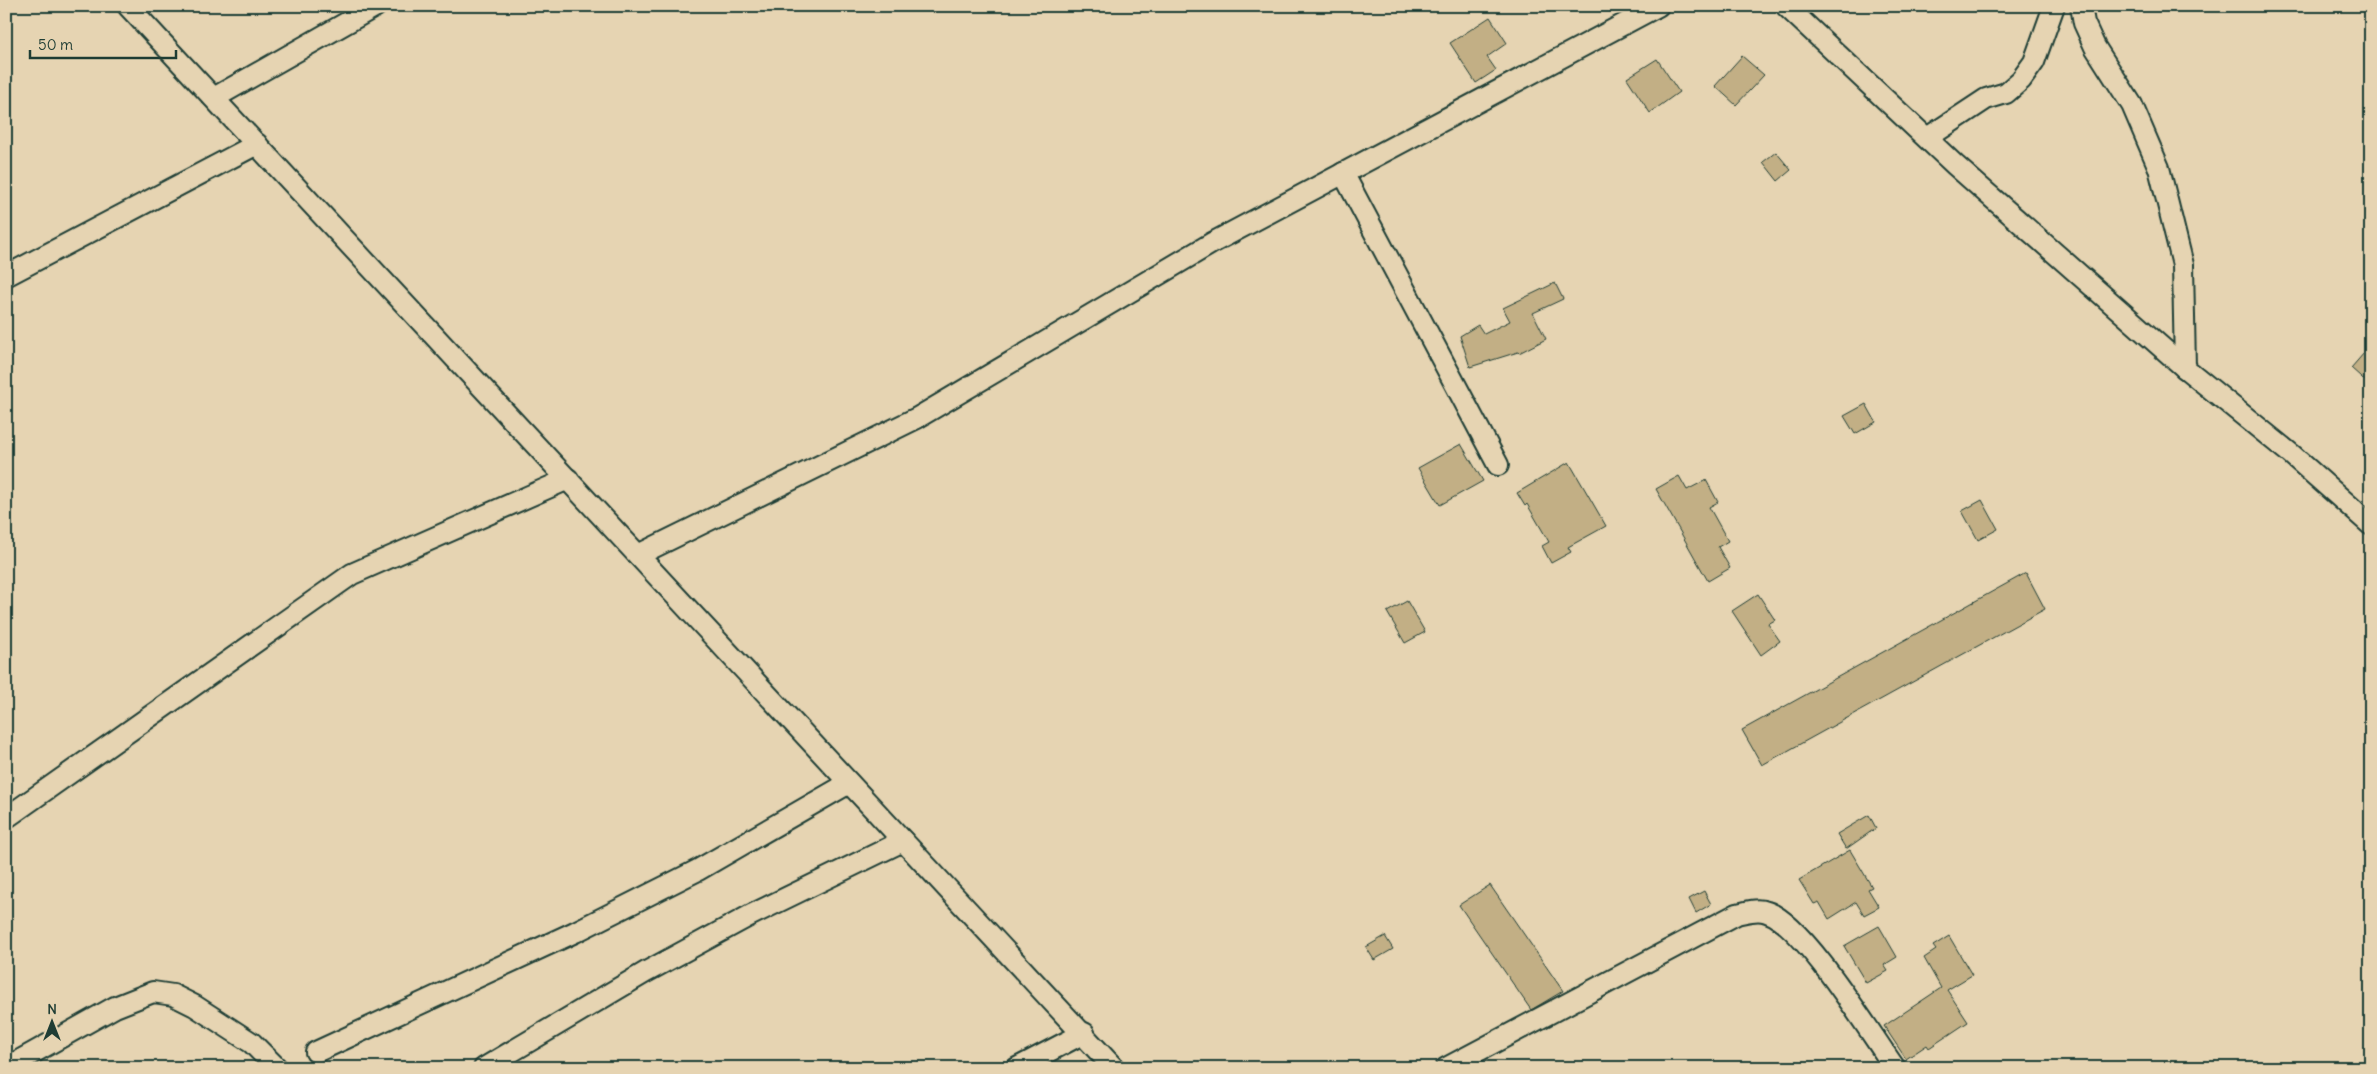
<svg xmlns="http://www.w3.org/2000/svg" width="2377" height="1074" font-family="Delius,sans-serif">
	<rect width="100%" height="100%" fill="#e6d4b2"/>
	<filter id="ink" filterUnits="userSpaceOnUse"><feTurbulence type="fractalNoise" baseFrequency=".02" numOctaves="2"/><feDisplacementMap in="SourceGraphic" scale="10" xChannelSelector="R" yChannelSelector="G"/><feConvolveMatrix kernelMatrix="1 2 1 2 8 2 1 2 1" color-interpolation-filters="sRGB"/></filter>
	<g filter="url(#ink)">
		<g fill="#c2af85" stroke="#1f3d34">
			<polygon points="1490,17 1507,43 1487,57 1496,70 1476,83 1450,43"/>
			<polygon points="1742,56 1764,75 1736,105 1715,86"/>
			<polygon points="1657,59 1679,92 1650,113 1627,78"/>
			<polygon points="1776,152 1791,170 1778,181 1763,162"/>
			<polygon points="1555,283 1563,299 1533,313 1546,339 1519,353 1518,352 1470,367 1460,336 1478,325 1484,334 1510,321 1503,308"/>
			<polygon points="2371,345 2371,386 2351,368"/>
			<polygon points="1866,404 1876,422 1855,434 1844,416"/>
			<polygon points="1461,444 1483,481 1440,505 1418,468"/>
			<polygon points="1569,462 1606,526 1568,547 1571,552 1551,563 1542,546 1549,542 1527,504 1525,506 1517,493"/>
			<polygon points="1679,476 1687,490 1706,480 1718,502 1709,507 1728,541 1718,547 1730,568 1708,581 1656,489"/>
			<polygon points="1982,500 1998,529 1978,540 1962,511"/>
			<polygon points="2026,573 2045,609 1762,765 1742,730"/>
			<polygon points="1758,594 1775,620 1768,624 1780,641 1761,655 1732,611"/>
			<polygon points="1407,601 1425,632 1405,643 1387,612"/>
			<polygon points="1869,815 1876,828 1846,849 1837,834"/>
			<polygon points="1850,850 1872,887 1868,889 1879,907 1864,915 1856,902 1829,919 1819,902 1814,904 1799,880"/>
			<polygon points="1490,885 1563,991 1531,1010 1459,905"/>
			<polygon points="1704,891 1711,904 1696,913 1689,899"/>
			<polygon points="1879,926 1897,957 1884,965 1888,971 1866,983 1844,946"/>
			<polygon points="1385,936 1393,949 1374,960 1366,947"/>
			<polygon points="1949,936 1972,975 1947,990 1968,1022 1929,1048 1927,1045 1906,1059 1884,1026 1941,988 1924,958 1936,950 1933,946"/>
		</g>
		<g fill="none" stroke-linecap="round" stroke-linejoin="round">
			<defs>
				<g id="street">
					<polyline points="128,6 1114,1068"/>
					<polyline points="1786,6 1955,165 2185,368 2291,454 2371,525"/>
					<polyline points="2081,6 2084,23 2095,47 2132,105 2159,168 2183,265 2185,368"/>
					<polyline points="214,98 376,6"/>
					<polyline points="1927,138 1986,99 2006,93 2021,80 2034,62 2054,6"/>
					<polyline points="1343,173 1498,465"/>
					<polyline points="6,276 257,144"/>
					<polyline points="638,555 917,418 1212,243 1658,6"/>
					<polyline points="6,818 352,574 568,479"/>
					<polyline points="316,1052 575,932 698,870 849,783"/>
					<polyline points="6,1068 115,1007 153,992 173,995 195,1006 252,1043 277,1068"/>
					<polyline points="484,1068 646,972 751,915 903,841"/>
					<polyline points="1017,1068 1084,1033"/>
					<path d="M1446,1068L1737,914C1747,912 1757,908 1767,912C1804,924 1870,1033 1895,1068"/>
				</g>
			</defs>
			<use href="#street" stroke="#1f3d34" stroke-width="24"/>
			<use href="#street" stroke="#e6d4b2" stroke-width="20"/>
		</g>
	</g>
	<rect width="2377" height="1074" fill="none" stroke="#e6d4b2" stroke-width="25"/>
	<rect x="12" y="12" width="2352" height="1049" fill="none" stroke="#1f3d34" stroke-width="2" filter="url(#ink)"/>
	<g transform="translate(52 1022)" stroke="#e6d4b2" stroke-width="4" paint-order="stroke">
	<path d="M0-4L9 19L0 12L-9 19Z" fill="#1f3d34"/>
	<text y="-8" font-size="14" font-weight="bold" text-anchor="middle" fill="#1f3d34">N</text>
	</g>
	<path d="M30 50v8h146v-8" fill="none" stroke="#1f3d34" stroke-width="2.5"/>
	<text x="38" y="50" font-size="15" fill="#1f3d34" stroke="#e6d4b2" stroke-width="4" paint-order="stroke">50 m</text>
</svg>
